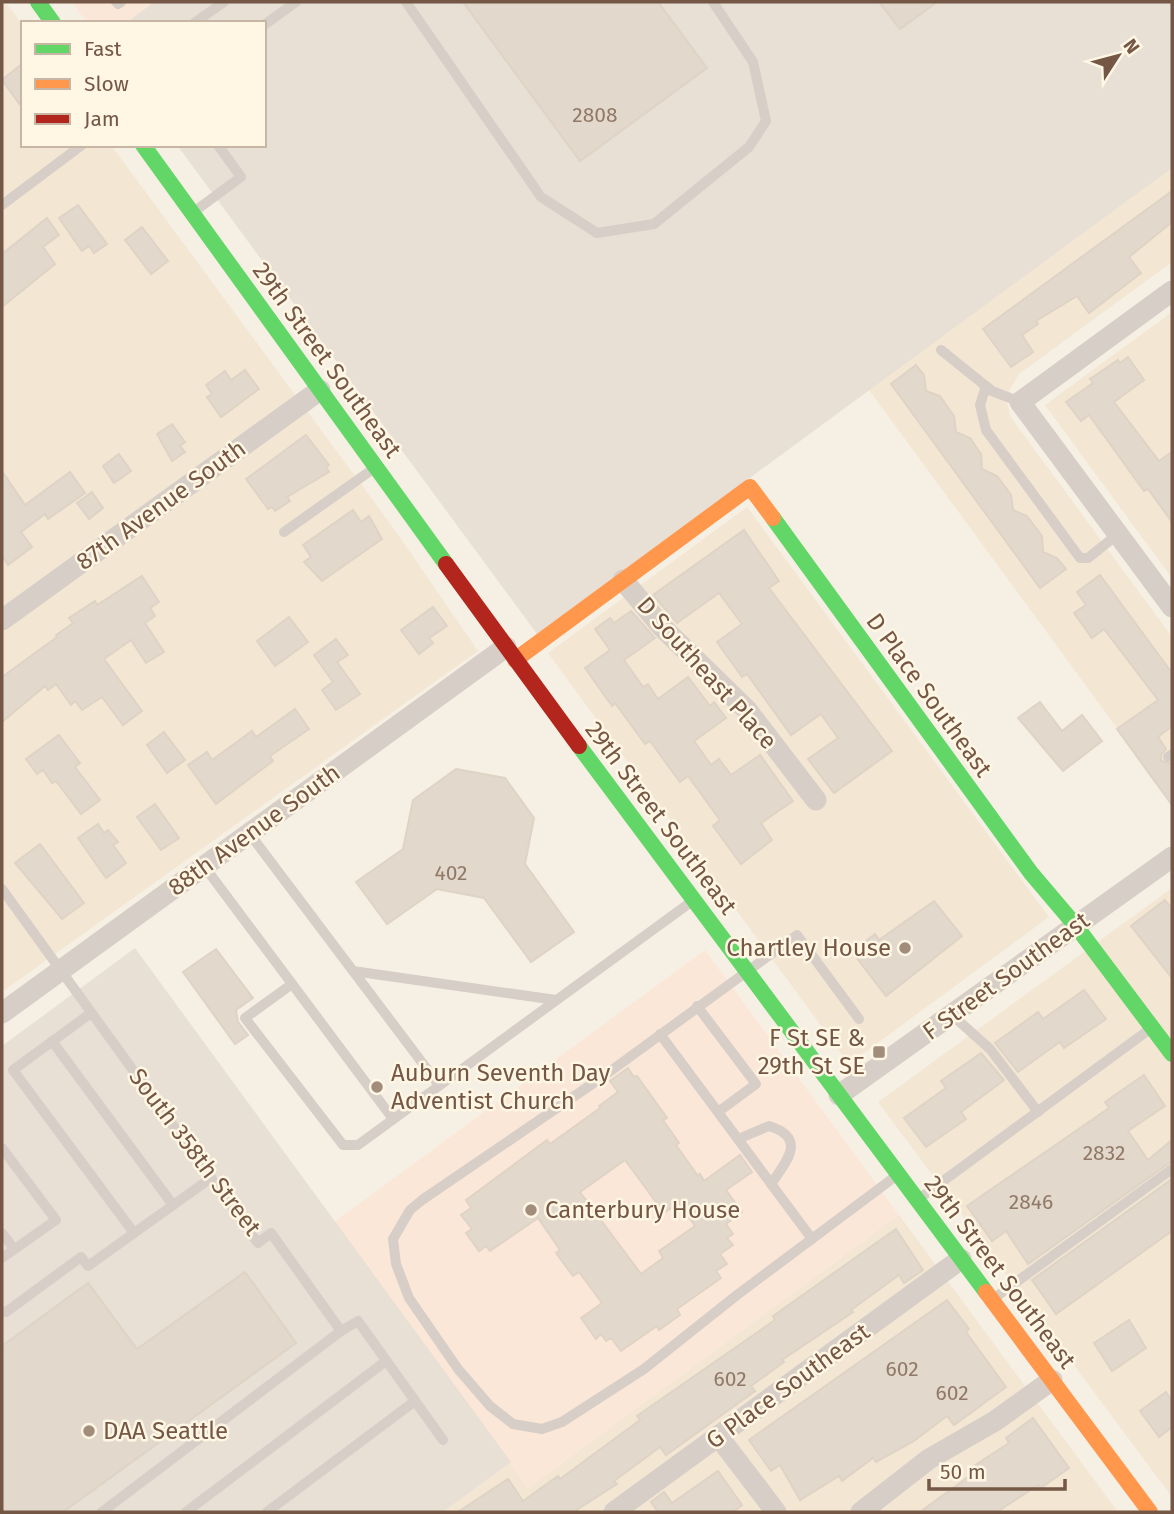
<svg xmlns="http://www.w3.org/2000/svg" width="1174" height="1514" font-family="'Fira Sans',sans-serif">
	<rect width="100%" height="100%" fill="#f6f0e4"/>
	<g fill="#f3e6d3">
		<polygon points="2,2 5,2 23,25 23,145 111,145 397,533 478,651 2,992"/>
		<polygon points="1172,168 1172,262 1019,374 1009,391 1007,402 1010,416 1172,637 1172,803 869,390"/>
		<polygon points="1172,312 1172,578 1045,405"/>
		<polygon points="747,507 1049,917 849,1064 548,653"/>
		<polygon points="1172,888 1172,1497 878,1102"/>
		<polygon points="899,1215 1118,1512 443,1512 511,1462 528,1488"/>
	</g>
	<g fill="#fbe7d8">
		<polygon points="72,2 154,2 126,23 87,23"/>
		<polygon points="705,950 899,1215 528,1488 333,1223"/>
	</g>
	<g fill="#e8dfd5">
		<polygon points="154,2 1172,2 1172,168 537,634 177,145 264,145 264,23 126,23"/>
		<polygon points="135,948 511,1462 443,1512 2,1512 2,1046"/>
	</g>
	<g fill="#e2d8cc" stroke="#dfd3c6" stroke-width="2" fill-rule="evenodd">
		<polygon points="463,2 658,2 707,68 580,161"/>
		<polygon points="879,2 937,2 900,29"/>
		<polygon points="23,63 23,109 2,80"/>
		<polygon points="1172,191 1172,222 1129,257 1141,273 1089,313 1077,296 1036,321 1038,324 1022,335 1033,352 1011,367 983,329"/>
		<polygon points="78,205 107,244 94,253 89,246 82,251 59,218"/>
		<polygon points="47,218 59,235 43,247 55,264 2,307 2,254"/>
		<polygon points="142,227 168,261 151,274 125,240"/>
		<polygon points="1128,357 1144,380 1114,402 1159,461 1172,452 1172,522 1148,489 1144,491 1089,415 1081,421 1066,402 1093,383 1090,379 1118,360 1120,363"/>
		<polygon points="916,365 924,375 926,391 940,396 954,416 956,432 970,438 981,454 982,469 997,476 1011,495 1013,510 1027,516 1042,536 1043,552 1057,558 1066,569 1040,588 891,384"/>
		<polygon points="245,370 259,389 221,417 207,397 212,394 206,385 225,371 231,380"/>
		<polygon points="172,424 185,442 180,446 185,452 172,461 157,434"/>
		<polygon points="306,435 329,465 326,467 329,472 287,497 290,501 275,511 272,507 268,509 246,479"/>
		<polygon points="119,454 131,471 114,483 103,466"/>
		<polygon points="2,471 25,505 70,472 85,493 48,519 45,514 21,532 32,547 8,565 2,556"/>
		<polygon points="92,492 103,508 89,519 77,503"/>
		<polygon points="353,510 361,522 369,516 382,539 322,581 304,562 311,557 303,545"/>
		<polygon points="744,530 779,581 769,588 892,751 834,793 808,759 838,738 821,714 791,735 747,674 742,677 717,642 742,624 719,593 677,623 653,595"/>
		<polygon points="1100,575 1172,673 1172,726 1158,737 1166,749 1161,755 1161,761 1172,764 1172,805 1117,729 1158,700 1104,629 1092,638 1074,613 1086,605 1077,592"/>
		<polygon points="142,576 159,602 150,608 155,616 145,623 164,652 146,663 131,640 104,659 142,711 123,725 102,697 82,710 75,701 71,705 56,684 48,690 45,686 2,722 2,677 57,637 56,635 73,623 69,618 95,601 97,605"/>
		<polygon points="433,607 447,626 429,638 433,643 419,654 401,630"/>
		<polygon points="631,611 655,638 624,660 643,687 648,684 658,699 688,677 710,706 714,702 726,718 694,741 711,765 719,759 731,775 760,755 793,801 761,823 772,840 741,864 713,826 720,820 688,776 680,782 650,741 645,744 615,703 612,706 585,668 610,650 595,629 610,618 614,623"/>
		<polygon points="289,617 308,642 275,666 257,641"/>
		<polygon points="336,639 348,655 337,662 360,694 336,710 322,690 333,682 314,655"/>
		<polygon points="1040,702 1062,731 1082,715 1102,741 1063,771 1018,718"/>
		<polygon points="295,709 309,729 270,756 273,761 216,804 188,765 207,752 212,760 252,731 256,737"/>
		<polygon points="164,732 185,760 167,773 147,745"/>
		<polygon points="59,735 80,763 75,767 100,800 81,814 56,781 52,783 43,770 37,774 26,759"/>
		<polygon points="456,769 505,778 534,818 525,864 574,932 531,962 484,898 437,889 387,924 356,882 403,849 413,800"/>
		<polygon points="155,804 179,838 161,850 137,817"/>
		<polygon points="98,824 104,833 108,830 118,842 113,845 126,863 106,878 78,838"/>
		<polygon points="40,844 84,903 62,919 15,863"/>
		<polygon points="1165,900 1172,909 1172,978 1131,926"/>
		<polygon points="934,901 962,936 886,996 856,957 865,950 861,945 875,934 879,940"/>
		<polygon points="216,949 253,998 236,1010 238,1022 248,1035 235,1044 183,972"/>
		<polygon points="1084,990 1106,1019 1064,1048 1060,1042 1018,1072 995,1043 1038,1012 1043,1019"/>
		<polygon points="981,1053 1004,1080 961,1112 966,1119 926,1147 904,1118 946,1088 941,1081"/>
		<path d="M628,1068L634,1077L637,1076L667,1118L663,1120L679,1143L676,1145L698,1176L700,1174L704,1181L740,1155L752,1172L726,1190L742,1212L726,1224L733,1234L727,1238L733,1245L720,1254L727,1264L716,1271L721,1278L677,1309L680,1315L659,1330L657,1326L621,1351L611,1338L606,1341L601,1334L596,1339L581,1318L602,1303L579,1272L573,1276L556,1253L560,1250L538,1218L490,1251L486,1246L479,1251L466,1233L472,1229L461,1215L471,1208L466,1200L547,1140L550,1144L600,1108L599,1106L618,1092L610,1081ZM625,1160L664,1213L679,1203L695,1226L659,1251L663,1258L641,1274L580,1192Z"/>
		<polygon points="1144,1075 1165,1106 1128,1131 1148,1160 1172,1140 1172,1161 1028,1264 1006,1231 992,1241 967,1206 1109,1108 1105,1102"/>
		<polygon points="1172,1179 1172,1231 1056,1314 1032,1280"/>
		<polygon points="896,1229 923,1270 904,1283 899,1275 851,1310 853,1312 782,1360 784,1362 751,1386 755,1391 666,1455 660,1447 614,1481 617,1484 573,1512 458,1512 508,1479 523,1501 558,1476 560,1479 640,1420 637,1416 775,1320 773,1316"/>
		<polygon points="245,1272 296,1343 63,1512 2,1512 2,1346 88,1283 137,1349"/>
		<polygon points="947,1300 969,1329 966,1332 1006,1387 954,1425 947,1416 914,1441 876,1462 873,1458 842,1481 839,1476 800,1500 780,1465 771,1471 749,1440"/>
		<polygon points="1129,1320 1146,1348 1112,1371 1094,1343"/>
		<polygon points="1166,1392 1172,1401 1172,1427 1159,1437 1140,1411"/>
		<polygon points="1033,1418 1069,1468 1041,1488 1038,1485 997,1512 920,1512 975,1472 972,1467 1009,1443 1006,1438"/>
		<polygon points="718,1471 742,1505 733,1512 658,1512 651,1502 664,1492 672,1503"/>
	</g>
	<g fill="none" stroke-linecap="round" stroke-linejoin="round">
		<g stroke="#d7cfc7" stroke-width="10">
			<polyline points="116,2 118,4 121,2"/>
			<polyline points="406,2 541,197 597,233 654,224 749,147 766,121 753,62 713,2"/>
			<polyline points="194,23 224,2"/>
			<polyline points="264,25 296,2"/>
			<polyline points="2,205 82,145"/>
			<polyline points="195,211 241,177 218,145"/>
			<polyline points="941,350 992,391 1020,402"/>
			<polyline points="986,386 980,405 986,430 1080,558 1088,558 1118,534"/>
			<polyline points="284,532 373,469"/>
			<polyline points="1168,757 1172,754"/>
			<polyline points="249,833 439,1085"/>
			<polyline points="204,866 393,1119"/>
			<polyline points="2,889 258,1243 271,1233 341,1331 358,1321 443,1440"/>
			<polyline points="353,971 556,1000"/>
			<polyline points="292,984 245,1018 343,1145 358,1145 691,902"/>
			<polyline points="697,1006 756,1084 718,1112"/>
			<polyline points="91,1013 13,1070 134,1233"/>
			<polyline points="952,1015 990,1049 1038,1112"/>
			<polyline points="859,1019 797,935 601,1078 422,1200 410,1210 393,1239 396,1264 409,1298 458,1369 490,1406 513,1424 542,1429 562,1422 644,1369 737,1295 896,1176"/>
			<polyline points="660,1034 812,1239"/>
			<polyline points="52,1041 173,1205"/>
			<path d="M738,1139L769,1126C808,1138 786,1162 771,1184"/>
			<polyline points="2,1148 56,1220 2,1258"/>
			<polyline points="920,1198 1150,1029"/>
			<polyline points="2,1233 14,1249"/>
			<polyline points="993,1299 1172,1169"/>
			<polyline points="2,1311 6,1312 81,1257 88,1266 211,1178"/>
			<polyline points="102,1512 341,1331"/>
			<polyline points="186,1512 386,1361"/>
			<polyline points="267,1512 415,1401"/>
		</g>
		<g stroke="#d7cfc7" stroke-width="21">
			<polyline points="1172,291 1020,402 1172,607"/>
			<polyline points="623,580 662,627 747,710 816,800"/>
			<polyline points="2,620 320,390"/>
			<polyline points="2,1013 506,647"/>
			<polyline points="839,1095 1172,857"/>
			<polyline points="718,1436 776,1512"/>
			<polyline points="614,1512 961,1259"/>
			<polyline points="861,1512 929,1459 995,1421 1052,1380"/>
		</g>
		<g stroke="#63d668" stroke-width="16">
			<polyline points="38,2 53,23"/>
			<polyline points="143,145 446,564"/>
			<polyline points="773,518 1031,873 1076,926 1172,1054"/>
			<polyline points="579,746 986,1292"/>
		</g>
		<g stroke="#ff974d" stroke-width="16">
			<polyline points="515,660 750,487 773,518"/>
			<polyline points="986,1292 1150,1512"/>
		</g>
		<polyline stroke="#b3261e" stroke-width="16" points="446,564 579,746"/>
	</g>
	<g fill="#a28d7c" stroke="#fff6e4" stroke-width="2.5">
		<circle cx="905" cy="948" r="7"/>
		<rect x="872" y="1045" width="14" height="14" rx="3.5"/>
		<circle cx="377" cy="1087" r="7"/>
		<circle cx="531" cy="1210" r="7"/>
		<circle cx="89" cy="1431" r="7"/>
	</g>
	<g text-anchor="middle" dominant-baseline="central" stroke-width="5" stroke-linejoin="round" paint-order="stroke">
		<g font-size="21" fill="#917968">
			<text x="595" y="115">2808</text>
			<text x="451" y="873">402</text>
			<text x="1104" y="1153">2832</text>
			<text x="1031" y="1202">2846</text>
			<text x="902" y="1369">602</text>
			<text x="730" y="1379">602</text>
			<text x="952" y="1393">602</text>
		</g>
		<g font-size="24" fill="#745744" stroke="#fff6e4">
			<text transform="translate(327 360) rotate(54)">29th Street Southeast</text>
			<text transform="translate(161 505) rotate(-36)">87th Avenue South</text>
			<text transform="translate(707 673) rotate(48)">D Southeast Place</text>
			<text transform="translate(929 695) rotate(54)">D Place Southeast</text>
			<text transform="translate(661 818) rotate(53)">29th Street Southeast</text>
			<text transform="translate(254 830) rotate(-36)">88th Avenue South</text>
			<text transform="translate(1006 976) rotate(-36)">F Street Southeast</text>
			<text transform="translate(195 1152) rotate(53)">South 358th Street</text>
			<text transform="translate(1000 1272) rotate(53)">29th Street Southeast</text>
			<text transform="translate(788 1386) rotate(-36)">G Place Southeast</text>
		</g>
		<g font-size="24" fill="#745744" stroke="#fff6e4" text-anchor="start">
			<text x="891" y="948" text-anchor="end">Chartley House</text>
			<text x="865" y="1038" text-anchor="end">F St SE &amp;<tspan x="865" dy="28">29th St SE</tspan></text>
			<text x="391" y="1073">Auburn Seventh Day<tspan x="391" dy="28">Adventist Church</tspan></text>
			<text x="545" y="1210">Canterbury House</text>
			<text x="103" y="1431">DAA Seattle</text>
		</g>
	</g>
	<rect width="1174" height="1514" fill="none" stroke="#745744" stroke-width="7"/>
	<rect x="21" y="21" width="245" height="126" fill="#fff6e4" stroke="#c7b6a4" stroke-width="2"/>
	<rect x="35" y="44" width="35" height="10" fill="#63d668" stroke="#c7b6a4" stroke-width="2"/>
	<text x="84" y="56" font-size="21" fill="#745744">Fast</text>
	<rect x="35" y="79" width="35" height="10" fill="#ff974d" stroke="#c7b6a4" stroke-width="2"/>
	<text x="84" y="91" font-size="21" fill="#745744">Slow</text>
	<rect x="35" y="114" width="35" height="10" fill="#b3261e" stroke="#c7b6a4" stroke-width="2"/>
	<text x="84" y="126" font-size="21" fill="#745744">Jam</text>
	<g transform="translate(1118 56) rotate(54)" stroke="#fff6e4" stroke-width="5" paint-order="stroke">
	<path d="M0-5L12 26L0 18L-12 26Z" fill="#745744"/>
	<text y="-10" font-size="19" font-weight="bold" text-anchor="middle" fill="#745744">N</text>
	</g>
	<path d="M929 1479v10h136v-10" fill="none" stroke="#745744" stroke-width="3.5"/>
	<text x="940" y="1479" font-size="21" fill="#745744" stroke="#fff6e4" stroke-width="5" paint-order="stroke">50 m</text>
</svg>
